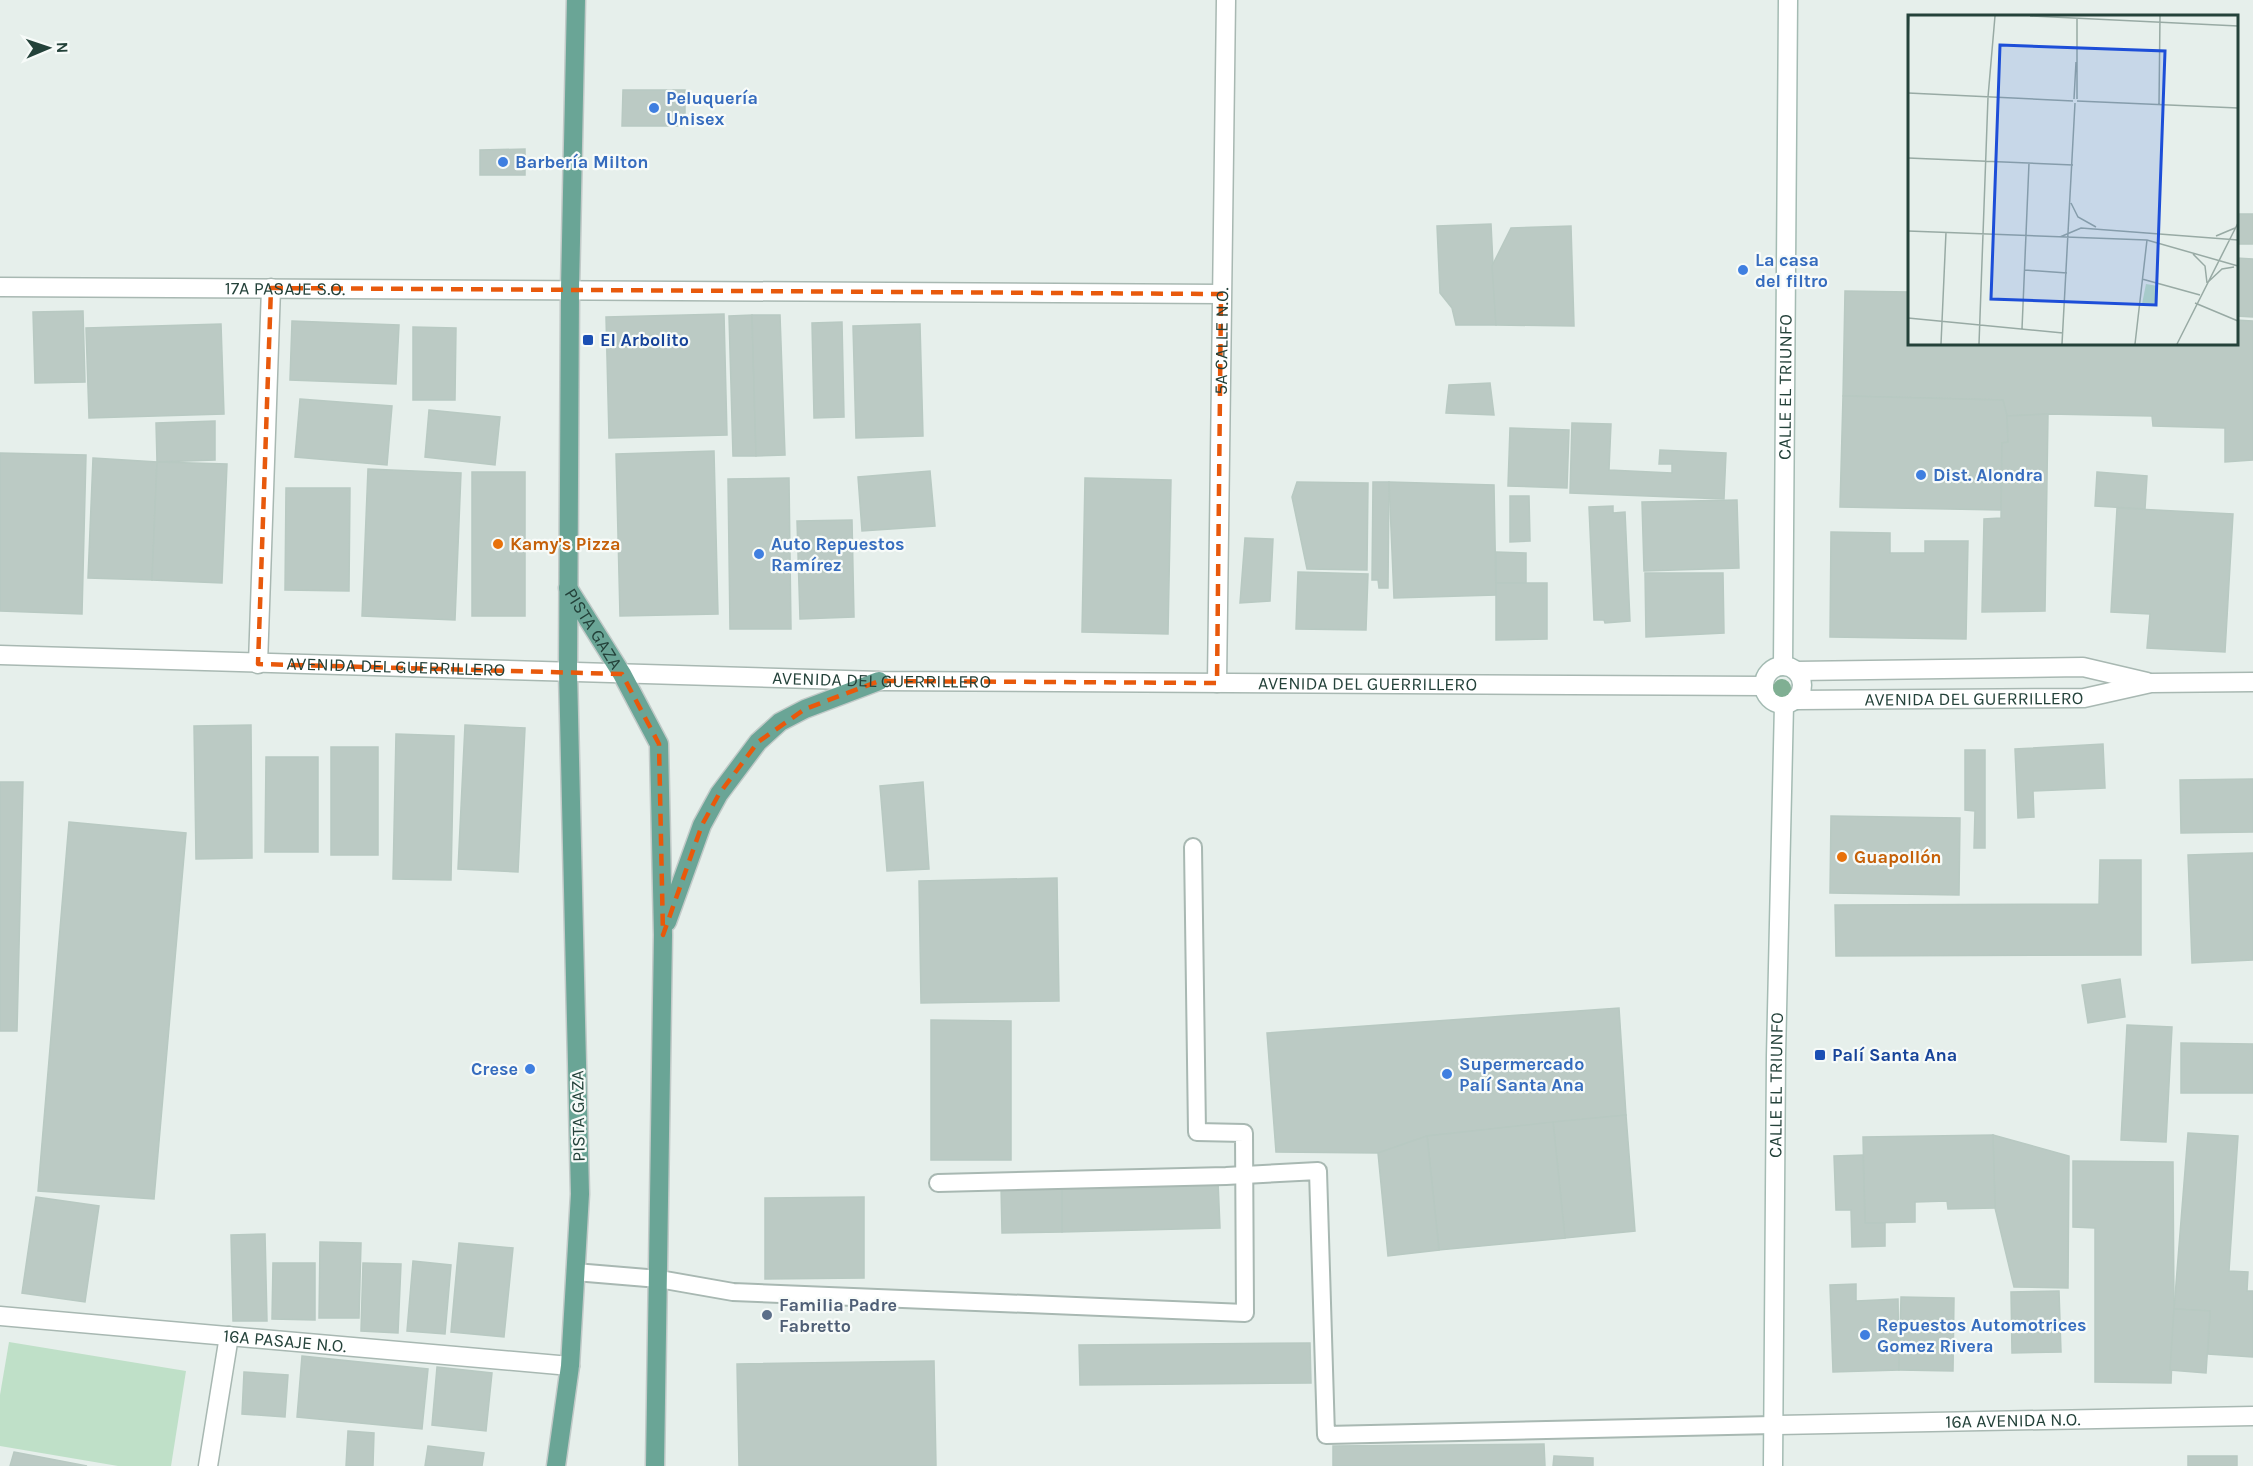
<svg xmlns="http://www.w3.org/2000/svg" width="2253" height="1466" font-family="Karla,sans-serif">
	<rect width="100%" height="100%" fill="#e6efeb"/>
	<polygon fill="#bfe0c8" points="9,1342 186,1371 171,1466 118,1466 0,1446 0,1395"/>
	<g fill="#bbcac4" stroke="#b8c9c2" stroke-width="1.5">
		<polygon points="623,90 685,90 685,126 622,126"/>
		<polygon points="525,149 525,175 480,175 480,150"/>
		<rect x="2236" y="214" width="17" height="30"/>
		<polygon points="1491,224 1496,325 1456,325 1452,308 1440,293 1437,226"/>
		<polygon points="1571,226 1574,326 1496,325 1492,266 1511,228"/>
		<polygon points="2236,258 2253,259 2253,317 2236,316"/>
		<polygon points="1845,291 1910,292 1910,344 2236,344 2236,320 2253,321 2253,460 2225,462 2225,428 2153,426 2152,416 2048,414 2007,416 2003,400 1843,396"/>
		<polygon points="83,311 85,382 35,383 33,312"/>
		<polygon points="724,314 727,435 609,438 606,317"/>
		<polygon points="752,315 756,456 733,456 729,316"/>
		<polygon points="752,315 780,315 785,455 756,456"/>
		<polygon points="292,321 399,325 396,384 290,380"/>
		<polygon points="842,322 844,417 814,418 812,323"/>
		<polygon points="221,324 224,414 89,418 86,328"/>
		<polygon points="920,324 923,436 856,438 853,326"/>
		<polygon points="413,327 456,328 455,400 413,400"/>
		<polygon points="1490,383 1494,415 1446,413 1449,385"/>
		<polygon points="1843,396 2003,400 2007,416 2008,442 2002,443 2001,510 1840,507"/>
		<polygon points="300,399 392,406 387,465 295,457"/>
		<polygon points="429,410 500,417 495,465 425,457"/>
		<polygon points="2048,414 2045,611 1982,612 1984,519 2001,518 2002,443 2008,442 2007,416"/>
		<polygon points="215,421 215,460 157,462 156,423"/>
		<polygon points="1572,423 1611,424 1609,470 1672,473 1672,464 1659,464 1660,450 1726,453 1724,499 1570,493"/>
		<polygon points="1510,428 1569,430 1567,488 1508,486"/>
		<polygon points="714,451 718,614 620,616 616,454"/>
		<polygon points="0,453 86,455 82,614 0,611"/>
		<polygon points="93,458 157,462 152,580 88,578"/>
		<polygon points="157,462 227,464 222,583 152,580"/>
		<polygon points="368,469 461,473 455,620 362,616"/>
		<polygon points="930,471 935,526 862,531 858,477"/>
		<rect x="472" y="472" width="53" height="144"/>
		<polygon points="2097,472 2147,476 2145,509 2095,506"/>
		<polygon points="789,478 791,629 730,629 728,479"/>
		<polygon points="1085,478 1171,480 1168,634 1082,632"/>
		<polygon points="1297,482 1368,483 1367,570 1307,569 1292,497"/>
		<polygon points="1373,482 1389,482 1388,588 1379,588 1378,580 1372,580"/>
		<polygon points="1389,482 1494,485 1496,595 1394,598"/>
		<polygon points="286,488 350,488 349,591 285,590"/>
		<polygon points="1510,496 1529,496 1530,541 1510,542"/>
		<polygon points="1737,500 1739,568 1644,571 1642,502"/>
		<polygon points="1613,506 1613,513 1625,512 1630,621 1605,623 1604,620 1594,620 1589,507"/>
		<polygon points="2117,508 2233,514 2225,652 2147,648 2150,614 2111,612"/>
		<polygon points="852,520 854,617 800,619 797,521"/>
		<polygon points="1831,532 1890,533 1890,553 1925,553 1925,541 1968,541 1966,639 1830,637"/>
		<polygon points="1245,538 1273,539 1270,601 1240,603"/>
		<polygon points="1496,552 1526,553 1526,583 1496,583"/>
		<polygon points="1298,572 1368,574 1366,630 1296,629"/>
		<polygon points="1645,573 1723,573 1724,633 1646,637"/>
		<polygon points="1496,583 1547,583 1547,639 1496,640"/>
		<polygon points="251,725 252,858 196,859 194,726"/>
		<polygon points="465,725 525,728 518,872 458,869"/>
		<polygon points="396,734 454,736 451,880 393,879"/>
		<polygon points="2103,744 2105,788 2033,791 2034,817 2018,818 2015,749"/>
		<rect x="331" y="747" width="47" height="108"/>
		<polygon points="1965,750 1985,750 1985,848 1974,848 1975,811 1965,810"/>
		<polygon points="266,757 318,757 318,852 265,852"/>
		<polygon points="2253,779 2253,832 2181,833 2180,780"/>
		<polygon points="0,782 23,782 17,1031 0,1031"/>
		<polygon points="923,782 929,869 887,871 880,786"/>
		<polygon points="1831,816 1960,818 1959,895 1830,893"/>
		<polygon points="69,822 186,833 154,1199 38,1191"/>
		<polygon points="2253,853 2253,960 2192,963 2188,855"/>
		<polygon points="2100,860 2141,860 2141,955 1836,956 1835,905 2099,904"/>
		<polygon points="1057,878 1059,1001 921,1003 919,881"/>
		<polygon points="2120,979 2125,1017 2088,1023 2082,985"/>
		<polygon points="1619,1008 1626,1115 1427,1136 1378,1153 1276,1152 1267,1033"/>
		<polygon points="931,1020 1011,1021 1011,1160 931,1160"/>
		<polygon points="2127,1025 2172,1027 2166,1142 2121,1140"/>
		<polygon points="2181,1043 2253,1044 2253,1093 2181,1093"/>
		<polygon points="1626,1115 1635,1231 1565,1238 1553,1122"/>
		<polygon points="1553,1122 1565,1238 1439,1250 1427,1136"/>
		<polygon points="2188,1133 2238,1136 2229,1271 2248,1272 2247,1291 2253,1291 2253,1357 2208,1354 2210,1311 2174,1309"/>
		<polygon points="1993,1135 2069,1156 2068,1288 2014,1287 1995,1208"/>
		<polygon points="1993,1135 1995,1208 1948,1209 1947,1201 1915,1202 1915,1222 1865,1223 1863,1137"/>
		<polygon points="1427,1136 1439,1250 1388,1256 1378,1153"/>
		<polygon points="1863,1155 1865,1223 1885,1223 1885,1246 1852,1247 1851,1210 1836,1210 1834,1156"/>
		<polygon points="2073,1161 2173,1162 2174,1309 2171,1383 2095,1382 2095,1228 2073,1227"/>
		<polygon points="1218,1181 1220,1228 1062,1232 1062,1185"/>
		<polygon points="1062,1185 1062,1232 1002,1233 1001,1186"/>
		<polygon points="36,1197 99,1206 85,1302 22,1293"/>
		<polygon points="864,1197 864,1278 765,1279 765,1198"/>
		<polygon points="265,1234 267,1321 233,1321 231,1235"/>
		<polygon points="320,1242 361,1243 359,1318 319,1318"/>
		<polygon points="459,1243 513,1248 504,1337 451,1332"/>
		<polygon points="413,1261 451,1265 445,1334 407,1331"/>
		<polygon points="273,1263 315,1263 315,1320 272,1319"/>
		<polygon points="363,1263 401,1264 398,1333 361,1331"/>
		<polygon points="1856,1284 1856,1301 1898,1299 1899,1370 1833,1372 1830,1285"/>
		<polygon points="2059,1291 2061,1352 2012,1353 2011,1292"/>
		<polygon points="1901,1297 1954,1298 1953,1371 1899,1370"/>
		<polygon points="2174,1309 2210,1311 2206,1373 2170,1370"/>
		<polygon points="1310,1343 1311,1383 1080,1385 1079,1345"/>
		<polygon points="302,1356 428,1369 422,1429 297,1417"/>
		<polygon points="934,1361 936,1466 739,1466 737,1364"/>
		<polygon points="437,1367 492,1373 486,1431 432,1425"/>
		<polygon points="244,1372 288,1375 285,1417 242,1414"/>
		<polygon points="348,1431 374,1433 373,1466 346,1466"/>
		<polygon points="1544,1444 1545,1466 1333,1466 1333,1446"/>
		<polygon points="428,1446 484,1453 482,1466 425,1466"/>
		<polygon points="14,1452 87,1466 10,1466"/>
		<polygon points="1554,1456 1593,1458 1593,1466 1553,1466"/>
		<rect x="2188" y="1456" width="49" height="10"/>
	</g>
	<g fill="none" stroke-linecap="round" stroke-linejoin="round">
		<defs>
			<g id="service">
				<polyline points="938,1183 1226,1176 1318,1171 1326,1435 1773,1425"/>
				<polyline points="575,1272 659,1279 733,1292 1245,1313 1244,1133 1197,1132 1193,847"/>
			</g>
			<g id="minor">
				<path id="s1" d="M0,287L1221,294"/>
				<polyline points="258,664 271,288"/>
				<polyline points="1797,671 2083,667 2147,682"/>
				<path id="s2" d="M1217,683L1226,0"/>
				<path id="s3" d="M1796,700L2084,698L2151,683L2253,682"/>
				<path id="s4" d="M0,1316L570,1366"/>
				<path id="s5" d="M1773,1425L2253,1416"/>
				<polyline points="208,1466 229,1336"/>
			</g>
			<g id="tertiary">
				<path id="s6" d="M0,655L879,681L1763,686"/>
			</g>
			<g id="secondary">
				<circle cx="1783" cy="685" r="19"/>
				<path id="s7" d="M1783,666L1788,0"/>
				<path id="s8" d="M1773,1466L1776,1056L1784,704"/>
			</g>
			<g id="primary">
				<path id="s9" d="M568,588L622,674L659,744L663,935L655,1466"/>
				<polyline points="667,922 702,825 719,794 758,742 780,722 805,709 879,681"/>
				<polyline points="556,1466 570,1366 580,1194 568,672 570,289 576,0"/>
			</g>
		</defs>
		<use href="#service" stroke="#a8b8b2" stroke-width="20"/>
		<use href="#minor" stroke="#a8b8b2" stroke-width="21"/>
		<use href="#tertiary" stroke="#a8b8b2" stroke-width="21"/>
		<use href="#secondary" stroke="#a4bbb3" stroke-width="21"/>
		<use href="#primary" stroke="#c2cac8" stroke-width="21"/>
		<use href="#service" stroke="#fff" stroke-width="16"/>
		<use href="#minor" stroke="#fff" stroke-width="18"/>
		<use href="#tertiary" stroke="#fff" stroke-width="18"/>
		<use href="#secondary" stroke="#fff" stroke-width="18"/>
		<use href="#primary" stroke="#6aa596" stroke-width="18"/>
	</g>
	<circle fill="#80af93" cx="1782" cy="688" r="9"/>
	<path fill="none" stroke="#e8590c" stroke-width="4.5" stroke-dasharray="12 8" stroke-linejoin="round" d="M271,288L1221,294L1217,683L879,681L805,709L758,742L719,794L702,825L663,935L659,744L622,674L258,664Z"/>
	<g fill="#3f7fe0" stroke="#f7fbf9" stroke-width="2">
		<circle cx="654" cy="108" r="6"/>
		<circle cx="503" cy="162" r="6"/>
		<circle cx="1743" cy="270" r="6"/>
		<circle cx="1921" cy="475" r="6"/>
		<circle cx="759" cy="554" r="6"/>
		<circle cx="530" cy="1069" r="6"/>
		<circle cx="1447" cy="1074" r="6"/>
		<circle cx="1865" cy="1335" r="6"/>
	</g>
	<g fill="#1a4fb4" stroke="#f7fbf9" stroke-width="2">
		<rect x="582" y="334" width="12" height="12" rx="3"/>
		<rect x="1814" y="1049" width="12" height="12" rx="3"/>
	</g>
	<g fill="#e8710a" stroke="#f7fbf9" stroke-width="2">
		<circle cx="498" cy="544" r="6"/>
		<circle cx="1842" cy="857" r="6"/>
	</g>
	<circle fill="#5c6f8a" stroke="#f7fbf9" stroke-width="2" cx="767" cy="1315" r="6"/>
	<g text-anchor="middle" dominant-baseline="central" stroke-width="4.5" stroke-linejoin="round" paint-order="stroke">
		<g font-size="18" font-weight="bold" fill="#366cbe" stroke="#f7fbf9" text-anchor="start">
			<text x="666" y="98">Peluquería<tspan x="666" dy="21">Unisex</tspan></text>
			<text x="515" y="162">Barbería Milton</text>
			<text x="1755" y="260">La casa<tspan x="1755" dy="21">del filtro</tspan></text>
			<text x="1933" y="475">Dist. Alondra</text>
			<text x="771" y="544">Auto Repuestos<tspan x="771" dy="21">Ramírez</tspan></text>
			<text x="1459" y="1064">Supermercado<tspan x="1459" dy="21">Palí Santa Ana</tspan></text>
			<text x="518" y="1069" text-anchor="end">Crese</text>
			<text x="1877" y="1325">Repuestos Automotrices<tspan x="1877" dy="21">Gomez Rivera</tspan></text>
		</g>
		<g font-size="18" fill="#24423a" stroke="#f7fbf9">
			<text stroke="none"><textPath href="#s1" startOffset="285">17A PASAJE S.O.</textPath></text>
			<text stroke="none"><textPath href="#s2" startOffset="342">5A CALLE N.O.</textPath></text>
			<text stroke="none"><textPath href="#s7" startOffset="279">CALLE EL TRIUNFO</textPath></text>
			<text stroke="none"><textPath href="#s9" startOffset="48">PISTA GAZA</textPath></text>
			<text stroke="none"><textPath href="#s6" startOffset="396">AVENIDA DEL GUERRILLERO</textPath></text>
			<text stroke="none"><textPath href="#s6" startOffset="882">AVENIDA DEL GUERRILLERO</textPath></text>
			<text stroke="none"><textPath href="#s6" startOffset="1368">AVENIDA DEL GUERRILLERO</textPath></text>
			<text stroke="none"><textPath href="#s3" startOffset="178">AVENIDA DEL GUERRILLERO</textPath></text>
			<text stroke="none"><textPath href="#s8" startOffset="381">CALLE EL TRIUNFO</textPath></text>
			<text transform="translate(578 1116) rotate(-91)">PISTA GAZA</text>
			<text stroke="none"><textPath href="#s4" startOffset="286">16A PASAJE N.O.</textPath></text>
			<text stroke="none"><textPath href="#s5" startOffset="240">16A AVENIDA N.O.</textPath></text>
		</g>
		<g font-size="18" font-weight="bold" fill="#164399" stroke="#f7fbf9" text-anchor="start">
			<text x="600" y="340">El Arbolito</text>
			<text x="1832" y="1055">Palí Santa Ana</text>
		</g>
		<g font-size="18" font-weight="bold" fill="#c56008" stroke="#f7fbf9" text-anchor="start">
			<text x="510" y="544">Kamy's Pizza</text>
			<text x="1854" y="857">Guapollón</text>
		</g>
		<g font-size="18" font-weight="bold" fill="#4e5e75" stroke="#f7fbf9" text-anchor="start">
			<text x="779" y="1305">Familia Padre<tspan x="779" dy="21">Fabretto</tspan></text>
		</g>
	</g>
	<g transform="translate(1908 15)">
		<rect width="330" height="330" fill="#e6efeb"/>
		<path d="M238,269L250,271L246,291L234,289Z" fill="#bfe0c8"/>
		<path fill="none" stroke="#98aaa4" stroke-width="1.5" d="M122,1L330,11M0,27L1,1M0,78L165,86M166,84L168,47M169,84V4M169,86L330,93M251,90L252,1M0,143L165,150M163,188L170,202L188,212M0,216L239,225L330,251M308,221L327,213M152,222L173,213L330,225M285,239L297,251L299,268M117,255L159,258M234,264L292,280M299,268L314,254L326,252M287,288L330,306M0,303L155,318M114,314L121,148M33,329L38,217M71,329L80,82L87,1M154,329L167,88M227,329L239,225M269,329L330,208"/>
		<path fill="#1d4ed8" fill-opacity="0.15" stroke="#1d4ed8" stroke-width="3" d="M92,30L257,36L248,290L83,284Z"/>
		<rect width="330" height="330" fill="none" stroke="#24423a" stroke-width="3"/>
	</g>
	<g transform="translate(48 48) rotate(88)" stroke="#f7fbf9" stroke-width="4.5" paint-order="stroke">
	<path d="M0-4.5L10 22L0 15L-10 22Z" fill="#24423a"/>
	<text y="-9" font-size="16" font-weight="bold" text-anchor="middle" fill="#24423a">N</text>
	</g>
</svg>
